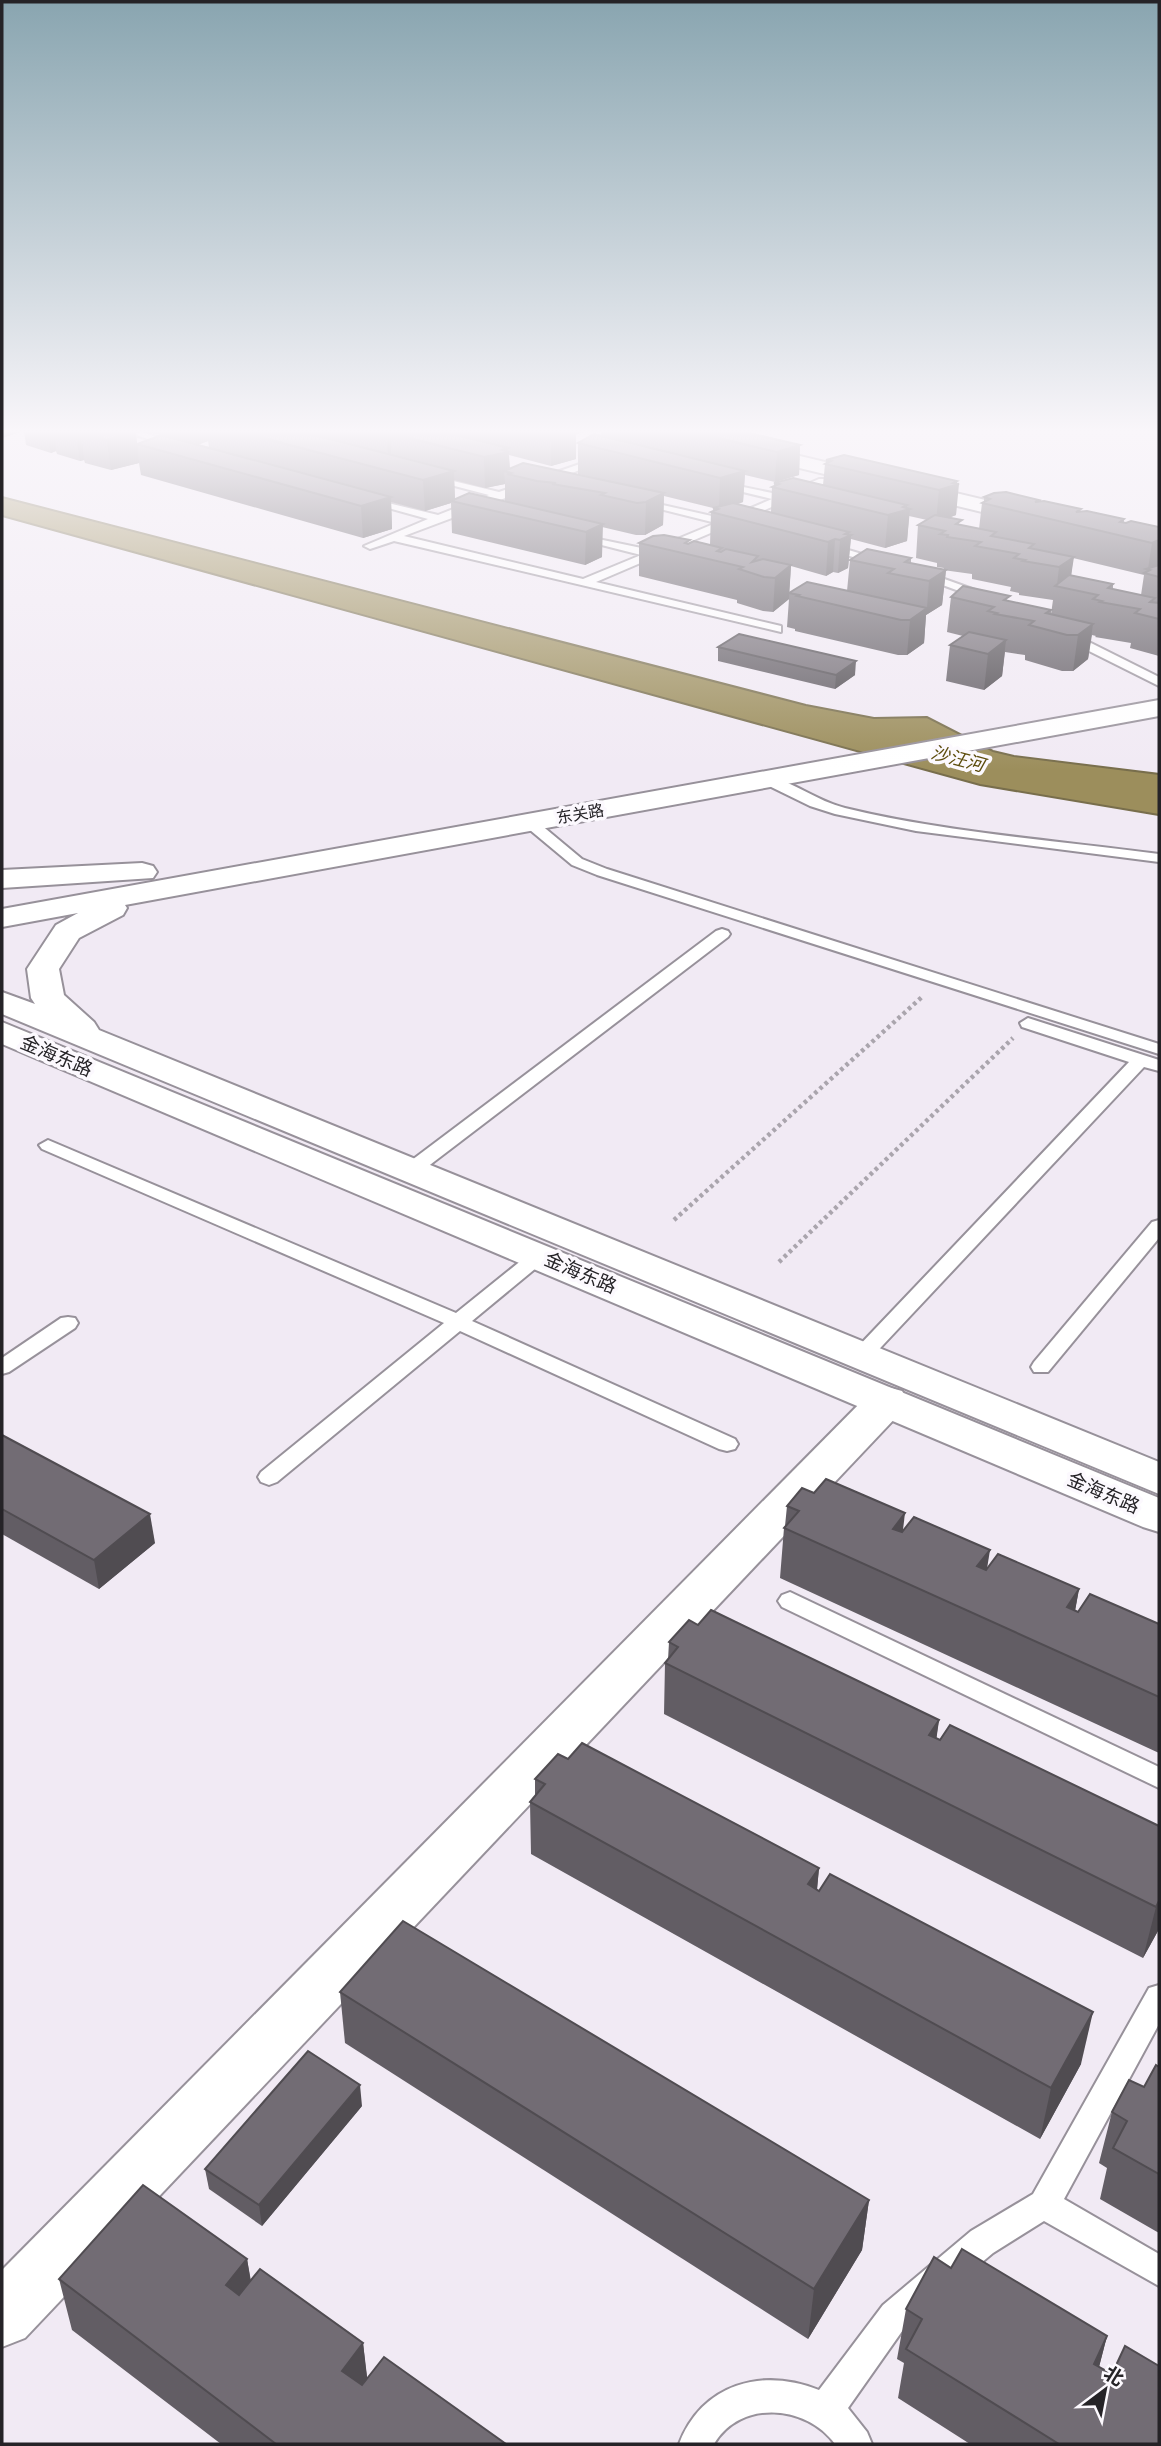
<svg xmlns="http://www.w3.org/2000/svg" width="1161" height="2446" font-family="Commissioner,'Noto Sans SC',sans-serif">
	<rect width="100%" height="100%" fill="#f1eaf4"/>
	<polygon fill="#9c8e5c" stroke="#786e4c" stroke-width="2" points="2,497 806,705 874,718 927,717 993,751 1014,756 1159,774 1159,815 980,785 2,516"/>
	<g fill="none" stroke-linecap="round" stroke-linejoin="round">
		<defs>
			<g id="service">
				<polygon points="113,428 129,428 182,445 177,448"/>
				<polygon points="600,457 609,459 404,536 583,579 641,555 574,538 574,534 651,550 716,523 636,503 636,499 725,519 772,499 714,485 714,481 782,495 819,479 827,479 827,483 737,522 741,523 741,527 727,526 596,582 781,626 781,632 394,541 370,549 364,546 428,519 363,501 363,497 438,515 489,495 424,478 424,474 499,492"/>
				<polygon points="820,544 828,544 889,562 879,564 820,548"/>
				<polygon points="922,571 989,595 991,597 981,599 918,576 918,572"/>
				<polygon points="1067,631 1159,677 1159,686 1063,638 1063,632"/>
				<path d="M766,775C794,782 817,801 845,808C948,833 1055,840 1159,854V862L916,831L835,814L810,806L761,782L759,779Z"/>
				<polygon points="529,818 534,819 582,859 607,869 1159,1044 1159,1054 597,875 572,865 524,825 522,822"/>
				<polygon points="722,929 728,931 730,934 728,937 418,1174 404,1174 402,1170 404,1166 716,931"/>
				<polygon points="1028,1018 1159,1060 1159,1071 1144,1067 868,1361 854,1361 851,1356 854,1351 1129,1062 1022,1027 1020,1023"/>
				<polygon points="48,1140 456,1313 533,1251 547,1251 550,1255 547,1259 472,1321 735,1439 738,1444 735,1449 727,1451 719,1449 460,1331 277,1482 269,1485 261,1482 258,1477 261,1472 444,1323 42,1149 39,1145"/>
				<polygon points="1159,1220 1159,1238 1048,1372 1034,1372 1031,1367 1034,1362 1152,1222"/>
				<polygon points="68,1317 75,1318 78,1323 75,1328 9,1372 2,1374 2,1358 61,1318"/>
				<polygon points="790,1592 1159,1767 1159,1788 782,1607 778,1601 782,1595"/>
				<path d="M1159,1985V2024L1064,2199L1159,2254V2286L1044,2221L993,2253L905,2327L848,2408L867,2432L872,2444H835C807,2405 741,2399 714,2444H679C702,2384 762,2367 819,2390L883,2305L971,2231L1033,2194L1149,1988Z"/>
			</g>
			<g id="minor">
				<polygon points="647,428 682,428 1040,513 1043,518 1040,523 1032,524 650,432"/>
				<polygon points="887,1387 902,1391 908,1401 902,1411 25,2338 2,2347 2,2270 872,1391"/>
			</g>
			<g id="secondary">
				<polygon points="1159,700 1159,716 125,905 127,908 123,915 79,938 59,969 64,995 94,1022 99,1030 1159,1462 1159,1494 2,1014 2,992 35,1004 31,998 27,969 56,925 78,913 2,927 2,909"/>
				<polygon points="142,863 153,866 157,872 153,878 2,888 2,870"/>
				<polygon points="2,1022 1159,1498 1159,1532 1143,1527 2,1044"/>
			</g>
		</defs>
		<use href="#service" stroke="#97919a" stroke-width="4"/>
		<use href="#minor" stroke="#97919a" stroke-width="4"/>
		<use href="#secondary" stroke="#97919a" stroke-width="4"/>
		<g stroke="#aaa5ad" stroke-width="4.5" stroke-dasharray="3.5 3.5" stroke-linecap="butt">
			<polyline points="674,1220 922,997"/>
			<polyline points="779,1262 1013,1038"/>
		</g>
		<use href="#service" fill="#fff" fill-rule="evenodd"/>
		<use href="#minor" fill="#fff" fill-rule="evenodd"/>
		<use href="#secondary" fill="#fff" fill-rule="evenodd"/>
	</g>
	<g fill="#625d64" fill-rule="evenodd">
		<path d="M2,428H120L138,444L160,435L134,428H395V431L402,428H401H597L576,434V459L551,466L509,455L510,469L608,481L578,474V443L601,436V428H727L800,445L799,475L775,482L745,475L743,502L738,504L771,512L772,487H774V483L823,485L825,464L826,463V460L957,481L956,515L949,518L961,525L979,529L982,503L984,502V497L1039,501L1080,511L1124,519V523L1159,527V656L1130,648L1131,643L1095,637L1096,636L1092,635L1088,659L1073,671H1062L1025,660V655L1005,652L1002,676L984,690L946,681L950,645L963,636L947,632L951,597L1009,601L1051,610V614L1053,600L1019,595V593L1010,591L1011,587L972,579V574L943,570L944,568L937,567V563L916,558L918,525L927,520L909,516L907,541L885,548L851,539L848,568L838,573L833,572L826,576L791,566L789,593L847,591L850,560L911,558V563L946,570L942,605L926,615L924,643L907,655H898L795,631V629L787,627L789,599L773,612L763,611L737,603V600L639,576V543H690L710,545L711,512H713V508L664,496L663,525L645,535H636L602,527V557L585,565L452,533L451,503L425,511L391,502L392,529L363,538L141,475L139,463L111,470L85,463L84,460L80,461L57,454L56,451L51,453L26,445L24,431ZM208,441L209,447L198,445ZM454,480L485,488L505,484V502L455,499ZM1073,558L1144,575L1141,595L1113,589V584L1071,576Z"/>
		<polygon points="718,647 855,675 835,689 718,661"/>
		<polygon points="2,1435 155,1543 99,1589 2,1534"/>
		<polygon points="787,1506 903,1532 987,1570 1079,1589 1075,1610 1078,1612 1159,1624 1159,1753 780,1578 784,1528 785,1526"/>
		<polygon points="698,1625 939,1720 936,1738 1159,1826 1159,1929 1143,1958 664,1714 665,1663 668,1660 669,1642"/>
		<polygon points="535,1779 819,1868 817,1890 1081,2064 1040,2139 531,1854 530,1802 535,1796"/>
		<polygon points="340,1992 869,2200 862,2250 808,2339 345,2043"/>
		<polygon points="1159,2067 1159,2233 1100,2199 1107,2168 1099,2163 1112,2112 1144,2087"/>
		<polygon points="362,2106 262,2226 209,2189 205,2169"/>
		<polygon points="247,2259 251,2281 363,2343 367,2379 506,2444 221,2444 72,2330 59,2279"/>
		<polygon points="951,2268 1107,2336 1099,2367 1159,2444 970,2444 898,2398 904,2363 897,2359 906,2309"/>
	</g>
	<g fill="#504c51">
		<polygon points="2,428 24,428 24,431 2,438"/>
		<polygon points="48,428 53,428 56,451 51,453"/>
		<polygon points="86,428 87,434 81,432 84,460 80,461 76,431"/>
		<polygon points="195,428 207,428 208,441 196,445"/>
		<polygon points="387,428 395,428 395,435 390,433 391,454 388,455"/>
		<polygon points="573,428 597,429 576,434 576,459 551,466 551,436"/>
		<polygon points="136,432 139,463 111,470 107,440"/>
		<polygon points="800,445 799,475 775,482 777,452"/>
		<polygon points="508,448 510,472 504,471 505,484 485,488 484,457"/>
		<polygon points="454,471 455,502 451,501 451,503 425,511 423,480"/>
		<polygon points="745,471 743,502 719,509 720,478"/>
		<polygon points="957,481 957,485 959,484 956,515 936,522 939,490"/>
		<polygon points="664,493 663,525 645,535 646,502"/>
		<polygon points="391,497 392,529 363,538 361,506"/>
		<polygon points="907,505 907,509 910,509 907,541 885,548 888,515"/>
		<polygon points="603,524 602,557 585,565 586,532"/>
		<polygon points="849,532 849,536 851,535 848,568 838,573 840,540 845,534"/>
		<polygon points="835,539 833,572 826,576 828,542"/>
		<polygon points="1159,540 1159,572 1148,569 1152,543"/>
		<polygon points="1074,557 1069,589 1057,586 1059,567"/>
		<polygon points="791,565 789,599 773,612 775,578"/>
		<polygon points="946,570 942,605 926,615 924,643 907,655 910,620 927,608 929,581"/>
		<polygon points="1093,624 1088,659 1073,671 1078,635"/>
		<polygon points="1006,640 1002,676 984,690 988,654"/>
		<polygon points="856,661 855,675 835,689 836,675"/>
		<polygon points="905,1513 899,1563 893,1529"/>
		<polygon points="150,1514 155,1543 99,1589 94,1560"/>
		<polygon points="990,1550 982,1600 977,1566"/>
		<polygon points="1079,1589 1070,1639 1067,1607"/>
		<polygon points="939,1720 932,1771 929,1735"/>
		<polygon points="819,1868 814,1919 808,1884"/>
		<polygon points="1159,1901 1159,1929 1143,1958 1156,1907"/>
		<polygon points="1093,2012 1081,2064 1040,2139 1051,2088"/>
		<polygon points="360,2085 362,2106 262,2226 259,2205"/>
		<polygon points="869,2200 862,2250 808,2339 814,2289"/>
		<polygon points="247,2259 255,2309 226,2285"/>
		<polygon points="1107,2336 1094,2386 1094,2364"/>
		<polygon points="363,2343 369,2393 342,2371"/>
	</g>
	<g fill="#726c74" stroke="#504c51" stroke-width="2">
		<polygon points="66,428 86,428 76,431"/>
		<polygon points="87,428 120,428 136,432 107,440 81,432 91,429"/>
		<polygon points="225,428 287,428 454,471 423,480"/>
		<polygon points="403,428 430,428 508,448 502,450 509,452 484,457 390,433"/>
		<polygon points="519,428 573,428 576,429 551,436"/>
		<polygon points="676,428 727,428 800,445 777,452"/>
		<polygon points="594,434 745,471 720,478 578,443"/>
		<polygon points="161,435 391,497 361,506 137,444"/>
		<polygon points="844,455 957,481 953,483 959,484 939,490 825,464 831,461 826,460"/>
		<polygon points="523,463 664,493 646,502 637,503 601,495 605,493 552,484 556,483 537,481 507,474 511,473 504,471"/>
		<polygon points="793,478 907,505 903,507 910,509 888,515 772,487 779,484 774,483"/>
		<polygon points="1006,492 1039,500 1035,502 1044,501 1081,509 1076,512 1087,511 1124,519 1120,522 1126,523 1131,521 1159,527 1159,540 1152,543 982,503 990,499 984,497 994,493"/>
		<polygon points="469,493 603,524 586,532 451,501"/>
		<polygon points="733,503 849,532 845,534 851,535 840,540 835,539 828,542 711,512 718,509 713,508"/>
		<polygon points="935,515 962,520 956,524 996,532 991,536 1034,544 1029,548 1074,557 1059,567 1023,561 1025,560 1014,558 1019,554 975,546 981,542 947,537 948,535 940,534 945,531 918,525"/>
		<polygon points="664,535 690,540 685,543 688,544 694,541 722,548 717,551 721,552 726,549 758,556 752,562 763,559 791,565 775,578 764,577 739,569 743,567 639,543 653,536"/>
		<polygon points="867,549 911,558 905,562 946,570 929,581 888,573 894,569 850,560"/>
		<polygon points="1159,565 1159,577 1144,573 1150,570 1146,569"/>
		<polygon points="1069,575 1113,584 1108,588 1155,598 1150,602 1159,603 1159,619 1135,613 1140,609 1100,602 1102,601 1093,599 1098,595 1055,586"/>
		<polygon points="807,582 927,608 910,620 901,620 797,596 799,595 789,593"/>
		<polygon points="963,586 1010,596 1004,600 1051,610 1046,613 1093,624 1078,635 1067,635 1029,625 1034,621 995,614 997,613 988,611 994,607 951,597"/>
		<polygon points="969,632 1006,640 988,654 950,645"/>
		<polygon points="739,634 856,661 836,675 718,647"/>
		<polygon points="2,1435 150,1514 94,1560 2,1509"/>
		<polygon points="826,1479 905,1513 893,1529 902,1532 914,1517 990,1550 977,1566 986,1570 998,1554 1079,1589 1067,1607 1078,1612 1090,1594 1159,1624 1159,1697 784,1528 799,1511 787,1506 802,1488 814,1493"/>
		<polygon points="711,1610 939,1720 929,1735 940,1740 950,1725 1159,1826 1159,1901 1156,1907 665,1663 678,1647 669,1642 689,1620 698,1625"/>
		<polygon points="582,1743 819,1868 808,1884 819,1891 830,1874 1093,2012 1051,2088 530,1802 545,1784 535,1779 558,1754 568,1759"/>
		<polygon points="403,1921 869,2200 814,2289 340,1992"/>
		<polygon points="308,2051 360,2085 259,2205 205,2169"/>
		<polygon points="1156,2065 1159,2067 1159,2174 1113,2148 1127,2121 1112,2112 1129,2080 1144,2087"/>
		<polygon points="143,2185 247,2259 226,2285 239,2295 260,2269 363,2343 342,2371 362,2385 384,2357 506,2444 276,2444 59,2279"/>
		<polygon points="962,2249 1107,2336 1094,2364 1112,2374 1125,2346 1159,2366 1159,2444 1059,2444 906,2349 922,2319 906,2309 934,2257 951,2268"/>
	</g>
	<linearGradient id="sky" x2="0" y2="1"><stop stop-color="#89a5b0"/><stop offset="0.56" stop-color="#f9f6fa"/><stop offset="1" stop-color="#f9f6fa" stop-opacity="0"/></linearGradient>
	<rect width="1161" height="770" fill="url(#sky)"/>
	<g text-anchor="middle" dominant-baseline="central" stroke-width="7" stroke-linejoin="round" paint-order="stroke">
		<g font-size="16" fill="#252327" stroke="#fcf9fe">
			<text transform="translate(580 813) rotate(-10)">东关路</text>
		</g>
		<g font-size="18" font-style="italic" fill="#5d4d0e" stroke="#fcf9fe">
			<text transform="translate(958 758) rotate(15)">沙汪河</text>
		</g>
		<g font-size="19" fill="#252327" stroke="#fcf9fe">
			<text transform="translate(57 1055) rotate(23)">金海东路</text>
			<text transform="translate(581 1272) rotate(23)">金海东路</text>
			<text transform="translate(1104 1492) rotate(23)">金海东路</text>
		</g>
	</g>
	<rect width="1161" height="2446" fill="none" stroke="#252327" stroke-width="7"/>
	<g transform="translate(1105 2390) rotate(32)" stroke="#fcf9fe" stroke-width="5" paint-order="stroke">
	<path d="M0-5L12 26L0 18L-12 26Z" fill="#252327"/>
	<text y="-10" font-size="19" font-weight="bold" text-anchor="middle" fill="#252327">北</text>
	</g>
</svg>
